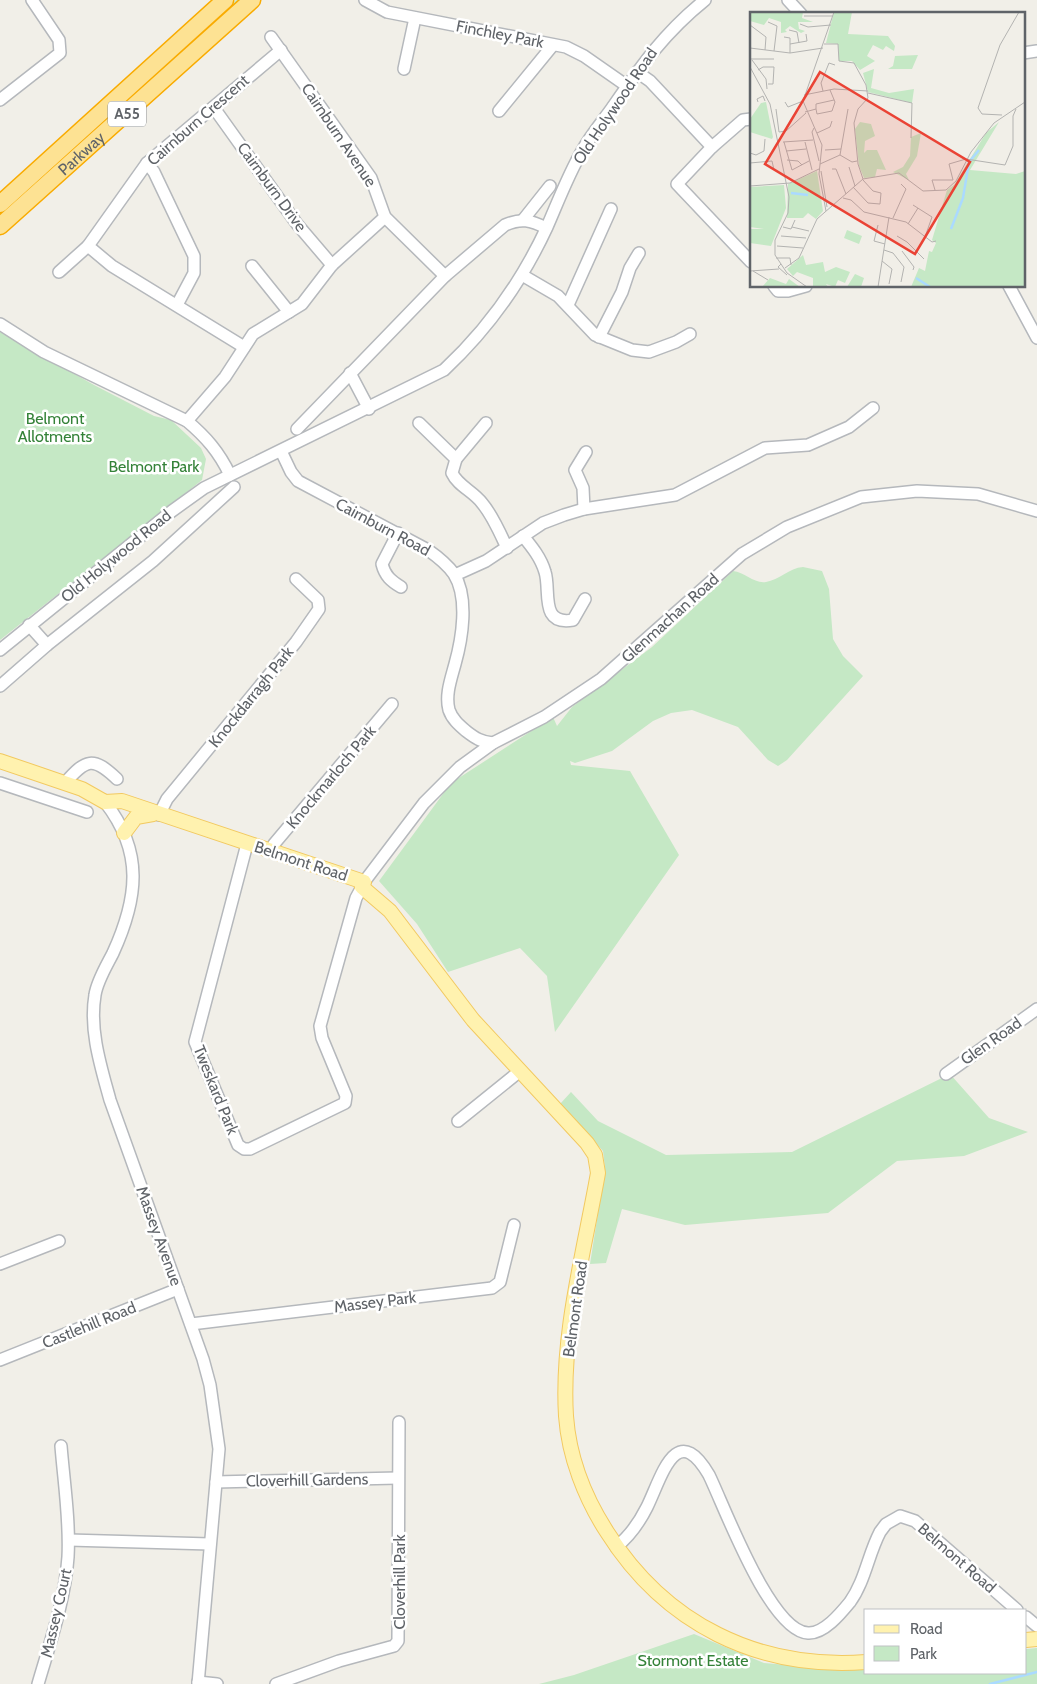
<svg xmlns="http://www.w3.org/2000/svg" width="1037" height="1684" font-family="Cabin,sans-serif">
	<rect width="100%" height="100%" fill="#f1efe8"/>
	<g fill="#c5e8c5">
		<polygon points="236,0 244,0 0,218 0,214"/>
		<polygon points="0,332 94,385 154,416 171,420 201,448 206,459 202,480 0,640"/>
		<path d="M803,567L822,571L829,589L833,639L843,656L863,676L787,760L778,766L768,760L738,727L692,710L671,713L653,721L612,751L575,763L570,761L571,765L630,771L679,855L555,1032L547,976L520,948L448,972L417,924L379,881L451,783L553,717L557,726L572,707L652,647L733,571C745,572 754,584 766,582C779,580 789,568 803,567Z"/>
		<polygon points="950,1074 989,1118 1028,1132 964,1156 897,1161 828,1213 685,1225 622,1209 606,1263 590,1264 605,1168 603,1151 560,1104 571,1092 598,1121 666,1155 792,1152"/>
		<polygon points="694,1634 764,1663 845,1670 866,1668 866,1673 1026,1673 1026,1649 1037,1648 1037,1684 539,1684 574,1675"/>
	</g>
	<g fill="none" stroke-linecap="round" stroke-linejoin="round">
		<polyline stroke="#aadaff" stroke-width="2.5" points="990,1684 1037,1672"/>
		<defs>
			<g id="minor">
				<polyline points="365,0 387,12 566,47 584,56 627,86"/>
				<polyline points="788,0 801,14"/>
				<polyline points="271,37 371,178 385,217 445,276"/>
				<polyline points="1023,53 1037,51"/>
				<polyline points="404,69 415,18"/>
				<polyline points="637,72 650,81 712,147 677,184 751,262"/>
				<polyline points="0,100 60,53 59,40 32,0"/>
				<polyline points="214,108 297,224 332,265"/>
				<polyline points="499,111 553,45"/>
				<polyline points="712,147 743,120 751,119"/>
				<polyline points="147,163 154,172 194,256 194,273 177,305"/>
				<polyline points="523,220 550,186"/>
				<polyline points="252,266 289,312"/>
				<polyline points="59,272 88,246"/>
				<polyline points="522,275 558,296 595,335 632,350 649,352 676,342 690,334"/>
				<polyline points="774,286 778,291 788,291 806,286"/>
				<polyline points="1009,286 1037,338"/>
				<polyline points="568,305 611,209"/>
				<path d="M0,324L44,352L187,421C206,437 219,452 230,475"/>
				<polyline points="599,337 622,292 630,268 639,253"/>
				<polyline points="244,347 112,266 88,246 147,163 281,50"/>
				<polyline points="350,373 369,409"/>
				<polyline points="187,421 225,377 253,334 302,304 332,265 385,217"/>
				<path d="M419,423L456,459L452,473C458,486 473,491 482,503C493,516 500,533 507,548"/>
				<path d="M297,429L445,276L505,225C521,218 531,220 546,228"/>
				<path d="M281,451L291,472L298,481L428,550C438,557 447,564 454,574C469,598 462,639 455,664C451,679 445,695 449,710C452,719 459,725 466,731C475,738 481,742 493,743"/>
				<polyline points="456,459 486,423"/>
				<polyline points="584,509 583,488 575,470 586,452"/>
				<path d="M398,533L382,564C385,576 391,581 401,587"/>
				<path d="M523,536C532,547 541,558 545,572C551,590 539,626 573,620L585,599"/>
				<polyline points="455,575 486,561 543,523 564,515 584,509 675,495 765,448 808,445 849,427 873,408"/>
				<polyline points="29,625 47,645"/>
				<path d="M0,650L172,511L204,488L444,370C487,330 522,281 547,227C558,202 568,175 582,151C590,136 602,122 612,108C642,65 664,33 705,0"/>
				<polyline points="0,686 47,645 153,561 234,487"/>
				<polyline points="0,783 87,812"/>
				<path d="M65,783C86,759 93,756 117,779"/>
				<path d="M105,802C144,852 138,898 113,953C107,965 97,981 95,995C89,1030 101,1067 110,1100L203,1359L210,1385L219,1449L198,1684"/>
				<polyline points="159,815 167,799 296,642 319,609 318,600 296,579"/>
				<polyline points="247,844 195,1042 238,1145 244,1149 250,1149 345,1103 346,1096 322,1038 320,1026 356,898 362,887"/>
				<polyline points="271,852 274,844 392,704"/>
				<polyline points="364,882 424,803 460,767 493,743 544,717 601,679 742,554 787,527 861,497 917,491 978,494 1037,511"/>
				<polyline points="946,1074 1037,1009"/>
				<polyline points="458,1121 520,1071"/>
				<polyline points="0,1264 59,1241"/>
				<polyline points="191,1324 492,1288 500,1282 514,1225"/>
				<polyline points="0,1360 178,1289"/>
				<polyline points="216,1482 398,1478"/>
				<polyline points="69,1540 210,1544"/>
				<path d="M616,1547C630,1536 639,1523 647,1507C661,1479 676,1418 709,1475C725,1508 770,1631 808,1633C824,1634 841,1613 850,1602C865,1581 868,1555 880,1532L886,1524L900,1516L915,1521L1017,1610"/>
				<polyline points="1026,1617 1037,1626"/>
				<polyline points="198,1682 217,1684"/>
				<path d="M38,1684C50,1643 65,1600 68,1557C70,1521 64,1483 61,1446"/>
				<polyline points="276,1684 339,1661 394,1646 398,1641 399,1422"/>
			</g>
			<g id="major">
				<path d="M0,761L82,789L105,802L122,801L364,882L362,887L390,911L473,1020L587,1143L595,1155L598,1173C584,1252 561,1335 566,1416C569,1457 585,1498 607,1532C665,1624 758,1670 866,1662"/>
				<polyline points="124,833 136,817 153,814"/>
				<polyline points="1026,1640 1037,1639"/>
			</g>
			<g id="highway">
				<polyline points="0,204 225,0"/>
				<path id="s1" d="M0,226L252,0"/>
			</g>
		</defs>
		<use href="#minor" stroke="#b5b8bc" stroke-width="14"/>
		<use href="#major" stroke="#f2c960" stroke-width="16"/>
		<use href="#highway" stroke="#f9ab00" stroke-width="19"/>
		<use href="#minor" stroke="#fff" stroke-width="11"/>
		<use href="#major" stroke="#fff2af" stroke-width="14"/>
		<use href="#highway" stroke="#fde293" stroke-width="16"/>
	</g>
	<g text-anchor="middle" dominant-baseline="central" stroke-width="5" stroke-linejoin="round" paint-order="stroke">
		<rect fill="#fff" stroke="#8f9295" stroke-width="1" x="108" y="101.5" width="38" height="25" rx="4"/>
		<g font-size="15" font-weight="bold" fill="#5f6368">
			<text x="127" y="114">A55</text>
		</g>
		<g font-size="16" fill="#5f6368" stroke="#fff">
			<text transform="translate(500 34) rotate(11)">Finchley Park</text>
			<text transform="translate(615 106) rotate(-56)">Old Holywood Road</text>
			<text transform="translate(198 120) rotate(-41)">Cairnburn Crescent</text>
			<text transform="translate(339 135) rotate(56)">Cairnburn Avenue</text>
			<text stroke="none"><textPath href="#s1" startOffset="109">Parkway</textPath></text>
			<text transform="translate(272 187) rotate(54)">Cairnburn Drive</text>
			<text transform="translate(383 527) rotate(28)">Cairnburn Road</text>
			<text transform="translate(116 556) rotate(-39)">Old Holywood Road</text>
			<text transform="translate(670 618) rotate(-42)">Glenmachan Road</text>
			<text transform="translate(251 697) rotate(-51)">Knockdarragh Park</text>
			<text transform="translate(331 777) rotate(-50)">Knockmarloch Park</text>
			<text transform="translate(301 861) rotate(18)">Belmont Road</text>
			<text transform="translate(991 1041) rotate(-35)">Glen Road</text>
			<text transform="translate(216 1090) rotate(68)">Tweskard Park</text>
			<text transform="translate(159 1236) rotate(70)">Massey Avenue</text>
			<text transform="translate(375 1302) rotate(-7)">Massey Park</text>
			<text transform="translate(575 1309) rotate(-82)">Belmont Road</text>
			<text transform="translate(89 1325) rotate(-22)">Castlehill Road</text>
			<text transform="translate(307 1480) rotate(-1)">Cloverhill Gardens</text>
			<text transform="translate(957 1558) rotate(41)">Belmont Road</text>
			<text transform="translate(399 1582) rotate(-90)">Cloverhill Park</text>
			<text transform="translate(56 1613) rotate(-77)">Massey Court</text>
		</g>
		<g font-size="16" fill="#348238" stroke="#fff">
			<text x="55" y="418">Belmont<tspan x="55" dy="18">Allotments</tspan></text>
			<text x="154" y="466">Belmont Park</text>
			<text x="693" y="1660">Stormont Estate</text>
		</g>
	</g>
	<g transform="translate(750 12)">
		<rect width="275" height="275" fill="#f1efe8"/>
		<path d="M0,0H53L52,6L63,10H48L49,17L55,19L51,21L40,14L35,18L37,20L31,21V10L19,6L14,13L0,9ZM84,0H102L98,22L138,24L145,34L144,39L136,34L133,38L123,33L117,44L125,49L110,58L102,49H89L88,32L76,31ZM168,43L162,57H138L143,54L145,44ZM124,57L121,76L139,81L164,77L162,91L118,80L113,61ZM16,90L23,125L22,127L0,120V107L11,91ZM110,110L121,112L125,124L115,129L114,141L117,138H127L136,158L127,157L125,165L114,166L109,154L105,117ZM249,110L220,158L266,162L275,159V275H161L169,256L175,259L179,239L182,240L186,231L182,228L197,178L204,173L236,121ZM171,121L167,144L156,162L159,168L143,160L153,155L160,144L161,125ZM67,159L73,199L66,207L58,201L53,206H37L38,172ZM34,173L36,196L21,234L0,231V217H14L0,215V175ZM97,218L112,224L109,232L94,226ZM53,243L56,253L73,250L75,260L86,255L100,260L95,271L88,268L85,275L76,272L78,275H63V266L47,260L43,264L37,257ZM105,262L114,266L111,275H97ZM20,266L36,272L39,267L50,275H12Z" fill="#c5e8c5"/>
		<path fill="none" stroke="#aadaff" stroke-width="2.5" d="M41,181L58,183M201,217L213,186L219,150L229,138M166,266L180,275"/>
		<path fill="none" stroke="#b3b3b1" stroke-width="1" d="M54,4H83M18,10L27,14L24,39M50,12L58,15L81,13M0,13L16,25L15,38M39,18L47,20L49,31M34,25L40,26V41M40,32L57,29L56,22M74,32H88L89,49L104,51L116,73L118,86L108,97L104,111L108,152L113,167M0,36L40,41L73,36M0,47H24M2,48L16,67L17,77M0,55L20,92L39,185L38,201L25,228V243L37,261L57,275M8,58L13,55H24L23,72H18M73,79L71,71L79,51L85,53M118,81L162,91L161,126M54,83L84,77L118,79M8,90L7,87L13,84L15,89M35,90L38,95L53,89M26,97L29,120L36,119L56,101M66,97V92L84,88M55,100L66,97L67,102L82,99L85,90L80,78M252,103L232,102L228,96L250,33L269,0M64,116L62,120L69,149M67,121L80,115L82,109M33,130L63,128M34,130L42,158L59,149M55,130L62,158M75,138L91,137M36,139L56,137M0,141L6,143L14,139L15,127M90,143L98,97M37,148L48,149L52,153M0,151L22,149L24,158M70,152L90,143L102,150L107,149M99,155L105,174M82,157H86L96,182M71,159L77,195M0,174L40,171L69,157M103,175L118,191L130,192L131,181L123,179L113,168M185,178L182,168H203L199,152L216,147L255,153L263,134V104L266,97M93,186L101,188L114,200L156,210L182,230L186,229M163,193L182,205L175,225M76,199L69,162L72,133L53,89L84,0M143,206L156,177L151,172M158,212L168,196M128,213L124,229L135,232M33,215L41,217L45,208M42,215L59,219M31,224L56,226M147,224L157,230L174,247M27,234L53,236M134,238L143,241L154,255L151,270M152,239L164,255L163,258M26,246H40L41,253M132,249L142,257L139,272M31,252L28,255L37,263M35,256L49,246L67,207L113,167L149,161L173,179L196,178L206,169L221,140L244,111L275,90M0,259L29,257M3,259L18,268M128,275L139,205"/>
		<path fill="#ea4335" fill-opacity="0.15" stroke="#ea4335" stroke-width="2.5" d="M70,60L220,150L165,242L15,152Z"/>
		<rect width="275" height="275" fill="none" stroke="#5f6368" stroke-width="2.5"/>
	</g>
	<rect x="864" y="1609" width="162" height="65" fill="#ffffff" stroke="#bfc1c3"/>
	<rect x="874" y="1625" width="25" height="8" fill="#fff2af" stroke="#bfc1c3"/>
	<text x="910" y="1634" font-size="15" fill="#5f6368">Road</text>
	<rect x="874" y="1646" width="25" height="15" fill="#c5e8c5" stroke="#bfc1c3"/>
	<text x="910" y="1659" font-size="15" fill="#5f6368">Park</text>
</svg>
